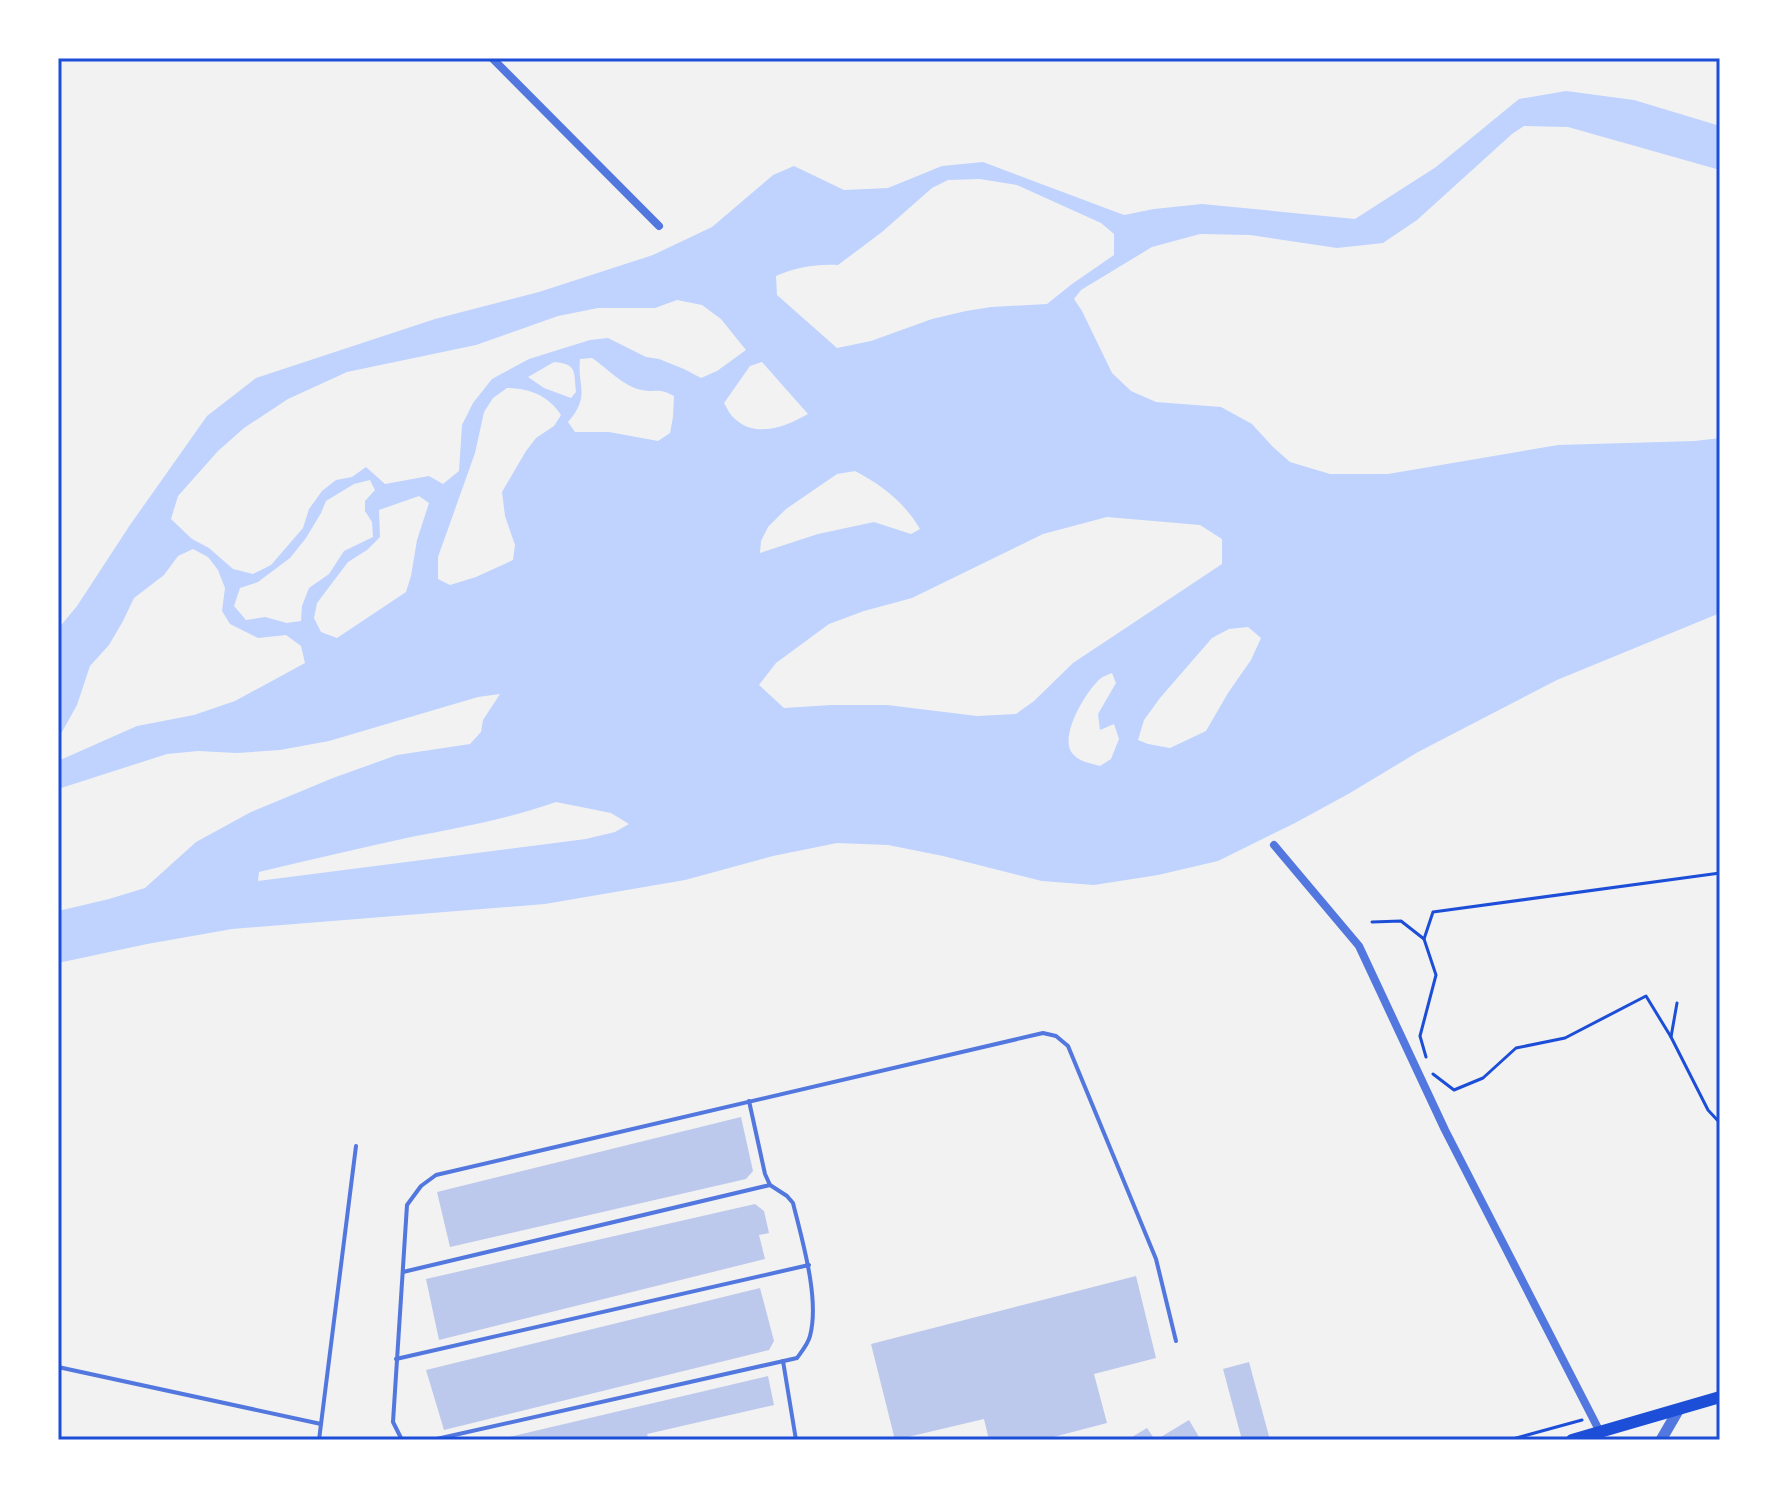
<svg xmlns="http://www.w3.org/2000/svg" width="1778" height="1498" font-family="Ubuntu,sans-serif">
	<rect width="100%" height="100%" fill="#f2f2f2"/>
	<path fill="#bfd3fe" fill-rule="evenodd" d="M1566,91L1634,100L1720,126V170L1568,127L1524,126L1512,134L1417,220L1383,243L1337,248L1250,235L1200,234L1152,247L1081,290L1074,299L1082,311L1112,373L1131,391L1156,402L1221,407L1252,424L1273,447L1290,462L1330,474H1388L1558,445L1695,441L1720,438V613L1557,680L1418,752L1350,793L1295,823L1218,861L1158,875L1094,885L1042,881L943,856L888,845L837,843L773,856L685,880L545,904L232,929L147,944L58,963V911L109,899L145,888L196,842L251,812L333,778L397,755L470,744L481,732L483,720L500,694L478,697L329,741L280,750L237,753L198,751L167,754L58,789V761L137,726L194,715L235,701L305,663L301,646L286,635L258,638L230,624L222,611L225,588L218,570L208,557L193,549L178,556L164,575L134,598L123,621L109,645L90,666L77,705L58,739V629L77,606L130,525L207,416L256,378L435,319L539,292L653,255L712,227L773,175L794,166L844,190L888,188L942,166L983,162L1124,215L1154,209L1202,204L1355,219L1436,167L1519,99ZM948,180L980,179L1017,185L1101,223L1114,234V255L1072,284L1047,304L991,307L966,311L932,319L871,341L837,348L777,295L776,276C797,267 815,264 838,265L882,232L932,188ZM677,300L702,305L721,319L746,350L717,371L701,378L684,369L659,359L646,357L608,338L590,340L529,359L492,379L473,403L462,425L459,471L443,484L429,476L385,484L366,467L352,477L336,480L322,491L309,509L303,528L271,565L253,574L233,569L209,548L192,539L171,519L178,496L218,451L244,428L288,399L347,372L476,345L558,316L598,308H655ZM592,358C607,368 624,387 642,390C658,393 657,387 674,396L673,417L670,433L658,441L609,432H575L568,422C591,395 577,388 580,359ZM554,362C577,364 574,371 576,392L571,398L544,388L528,377ZM762,362L808,414C787,426 756,439 735,419C730,415 727,408 724,403L750,366ZM507,388C529,388 549,396 561,415L554,426L536,438L526,451L502,492L505,516L515,545L513,560L476,577L450,585L438,579V557L475,453L484,412L493,398ZM855,471C882,485 905,503 920,529L911,534L874,522L818,534L760,553L761,541L768,527L786,509L837,474ZM370,480L375,490L365,501V511L372,522L373,537L344,551L329,574L309,588L302,606L301,621L287,623L265,617L246,620L234,606L240,588L258,582L290,558L306,538L321,513L326,501L354,484ZM419,496L429,503L417,540L411,576L406,592L337,638L321,632L314,618L317,603L348,562L367,550L380,537L379,510ZM1107,517L1200,525L1222,539V564L1073,663L1034,701L1016,714L977,716L887,705H831L784,708L759,685L776,663L829,624L864,611L912,598L1043,534ZM1248,627L1261,638L1251,660L1228,693L1206,731L1170,748L1148,744L1138,740L1144,720L1160,698L1212,638L1229,629ZM1112,673L1116,683L1098,714L1100,730L1114,724L1119,739L1111,759L1100,766C1090,763 1079,762 1072,753C1059,736 1086,691 1100,679C1103,676 1108,675 1112,673ZM556,802L611,813L629,824L615,832L586,839L258,881L259,872C309,860 360,848 411,837C460,827 508,819 556,802Z"/>
	<g fill="#bdc9ec">
		<polygon points="741,1117 753,1171 746,1179 450,1247 437,1192"/>
		<polygon points="755,1204 764,1211 769,1233 759,1235 765,1259 439,1340 426,1279"/>
		<polygon points="1136,1276 1156,1358 1094,1374 1107,1423 1042,1440 989,1440 984,1419 895,1440 871,1344"/>
		<polygon points="760,1288 774,1341 769,1350 444,1430 426,1370"/>
		<polygon points="1249,1362 1270,1440 1242,1440 1223,1369"/>
		<polygon points="768,1376 774,1405 647,1434 648,1437 635,1440 496,1440"/>
		<polygon points="1189,1420 1199,1437 1193,1440 1156,1440"/>
		<polygon points="1147,1428 1155,1440 1127,1440"/>
	</g>
	<g fill="none" stroke-linecap="round" stroke-linejoin="round">
		<g stroke="#1d4ed8" stroke-width="3">
			<polyline points="1372,922 1401,921 1424,939 1436,975 1420,1036 1426,1057"/>
			<polyline points="1424,939 1433,912 1720,873"/>
			<polyline points="1677,1003 1671,1037 1708,1110 1720,1123"/>
			<polyline points="1433,1074 1454,1090 1483,1078 1516,1048 1565,1038 1646,996 1671,1037"/>
			<polyline points="1509,1440 1582,1420"/>
		</g>
		<g stroke="#5277de" stroke-width="4">
			<polyline points="403,1272 770,1185"/>
			<polyline points="396,1359 809,1265"/>
			<polyline points="783,1361 796,1440"/>
			<polyline points="58,1367 321,1424"/>
			<polyline points="319,1440 356,1146"/>
			<polyline points="402,1440 393,1422 407,1205 421,1186 436,1175 1043,1033 1056,1036 1068,1046 1156,1259 1176,1341"/>
			<path d="M432,1440L797,1358C802,1351 808,1344 810,1336C820,1299 802,1240 793,1203L787,1196L770,1185L765,1174L749,1101"/>
		</g>
		<g stroke="#5277de" stroke-width="8">
			<polyline points="492,58 659,226"/>
			<polyline points="1274,845 1359,946 1445,1130 1600,1432"/>
		</g>
		<polyline stroke="#5277de" stroke-width="11" points="1661,1440 1679,1409"/>
		<polyline stroke="#1d4ed8" stroke-width="12" points="1572,1440 1720,1397"/>
	</g>
	<rect width="1778" height="1498" fill="none" stroke="#ffffff" stroke-width="120"/>
	<rect x="60" y="60" width="1658" height="1378" fill="none" stroke="#1d4ed8" stroke-width="3"/>
</svg>
